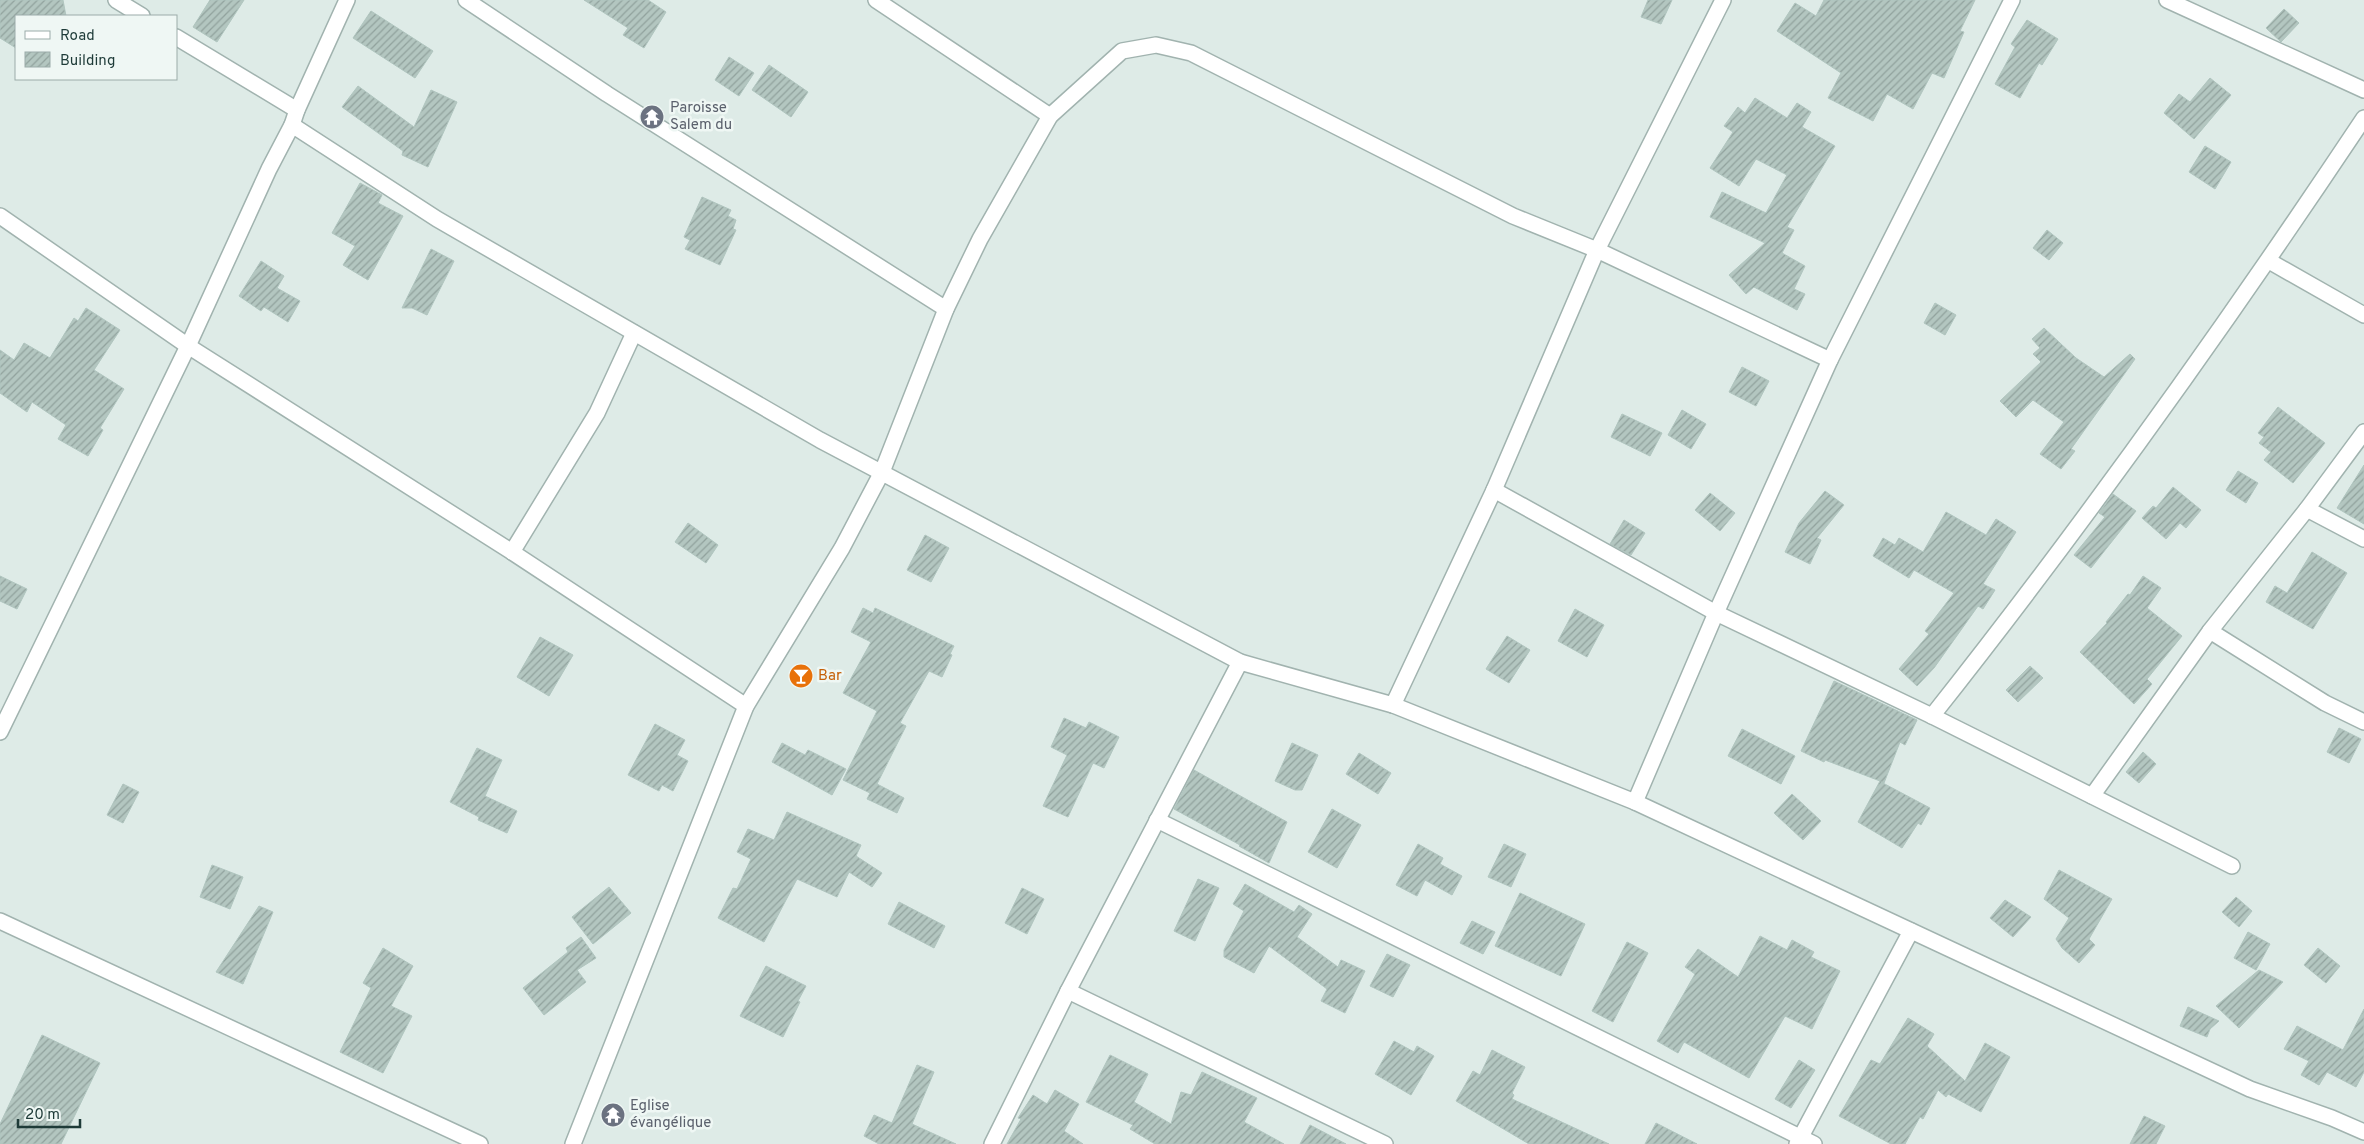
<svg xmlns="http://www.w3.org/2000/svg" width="2364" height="1144" font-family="Overpass,sans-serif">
	<defs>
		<pattern id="building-hatch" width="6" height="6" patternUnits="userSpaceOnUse" patternTransform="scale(1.25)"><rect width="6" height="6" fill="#b3c6c0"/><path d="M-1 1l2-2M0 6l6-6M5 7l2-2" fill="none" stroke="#91a29d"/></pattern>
	</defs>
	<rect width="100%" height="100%" fill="#deebe7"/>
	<g fill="url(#building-hatch)" stroke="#b0c5bf">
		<polygon points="0,0 63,0 66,16 16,16 16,48 0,38"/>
		<polygon points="210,0 244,0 217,42 193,27"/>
		<polygon points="584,0 648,0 666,12 644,48 623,35 628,28"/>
		<polygon points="1648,0 1672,0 1661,24 1641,17"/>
		<polygon points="1824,0 1975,0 1960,31 1964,32 1944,78 1932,73 1913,109 1887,94 1873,121 1828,98 1841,73 1777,31 1795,3 1816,16"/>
		<polygon points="2284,9 2299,23 2281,42 2266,28"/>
		<polygon points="371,11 433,51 415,78 353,38"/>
		<polygon points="2027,20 2058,39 2042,65 2039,63 2020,98 1995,84 2015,47 2011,44"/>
		<polygon points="729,57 754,73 739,96 715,80"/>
		<polygon points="769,65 808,92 791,117 752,90"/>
		<polygon points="2210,78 2231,95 2194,139 2164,113 2179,94 2190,102"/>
		<polygon points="358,86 414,127 431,90 457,102 428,167 402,155 403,151 342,107"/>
		<polygon points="1755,98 1787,118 1797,103 1811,112 1802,127 1835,146 1787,227 1794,230 1782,253 1805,266 1794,289 1805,294 1797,310 1754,287 1746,294 1729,275 1765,243 1710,217 1722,192 1766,213 1787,175 1756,159 1739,186 1710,168 1733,132 1724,126 1738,107 1745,113"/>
		<polygon points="2205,146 2231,162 2215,189 2189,172"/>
		<polygon points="360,183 382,195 378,203 403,216 368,280 343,265 355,246 332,233"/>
		<polygon points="702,197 731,210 728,216 736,220 733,229 736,230 720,265 685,249 690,240 684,237"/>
		<polygon points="2047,230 2063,243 2049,260 2033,248"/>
		<polygon points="431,249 454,261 427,315 412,308 402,308"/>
		<polygon points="261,261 284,276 277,288 300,301 288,322 264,307 261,311 239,296"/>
		<polygon points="1935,303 1956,315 1945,335 1924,323"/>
		<polygon points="86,308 120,330 94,370 124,389 100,428 103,430 88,456 58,439 66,425 32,402 27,412 0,393 0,350 14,360 24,343 50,358 74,318 78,321"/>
		<polygon points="2044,328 2076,358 2104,377 2130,354 2135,359 2071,449 2075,451 2061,469 2040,454 2064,422 2033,400 2016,417 2000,401 2041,362 2033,354 2040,348 2032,339"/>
		<polygon points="1742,367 1769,381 1756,406 1729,392"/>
		<polygon points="2278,407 2325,443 2293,483 2264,460 2271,452 2259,443 2264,437 2258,433"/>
		<polygon points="1682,410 1706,424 1691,449 1668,435"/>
		<polygon points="1622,414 1662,433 1650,456 1611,437"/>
		<polygon points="2364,465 2364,524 2337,508"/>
		<polygon points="2238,471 2258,483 2246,503 2226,490"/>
		<polygon points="2173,487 2201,510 2186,528 2180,523 2166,539 2142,518 2153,506 2156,508"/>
		<polygon points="1825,491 1844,505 1817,538 1821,540 1810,564 1785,552 1799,523"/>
		<polygon points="1710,493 1735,513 1720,531 1695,510"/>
		<polygon points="2113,494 2136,511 2091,568 2074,555 2105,517 2099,513"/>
		<polygon points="1946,512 1986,535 1996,519 2016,532 1983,584 1995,590 1983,609 1978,606 1934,668 1917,686 1899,669 1929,634 1925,631 1954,593 1914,570 1909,578 1873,556 1883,538 1895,545 1899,538 1923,552"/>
		<polygon points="1624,520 1645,533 1631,555 1610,544"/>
		<polygon points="688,523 718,545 706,563 675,542"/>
		<polygon points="925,535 949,548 931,582 907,570"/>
		<polygon points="2312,552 2347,573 2313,629 2266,602 2275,586 2287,593"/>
		<polygon points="0,576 27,589 17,609 0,601"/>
		<polygon points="2143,576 2161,588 2147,608 2182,636 2147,679 2152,684 2134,704 2080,652 2107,623 2106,622 2128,594 2130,595"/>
		<polygon points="863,608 873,613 875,608 954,646 950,654 952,655 942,677 929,671 900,723 906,726 877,784 904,798 897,813 867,799 870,793 843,780 877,711 843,693 871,642 851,632"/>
		<polygon points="1575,609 1604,625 1587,657 1558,641"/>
		<polygon points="1507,636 1530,650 1509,683 1486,669"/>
		<polygon points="540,637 573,655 549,696 517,677"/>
		<polygon points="2030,666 2043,678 2018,702 2006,690"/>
		<polygon points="1834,681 1917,720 1905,745 1900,742 1884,783 1881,782 1930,808 1921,825 1918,823 1902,848 1858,822 1880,781 1825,760 1824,762 1801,751"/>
		<polygon points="1064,718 1086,728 1089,722 1119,737 1104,768 1093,763 1068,817 1043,806 1067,755 1051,747"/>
		<polygon points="655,724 685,740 677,755 688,761 673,791 662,785 659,791 628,775"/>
		<polygon points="2339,728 2361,739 2349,763 2327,752"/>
		<polygon points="1742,729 1795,756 1781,784 1728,756"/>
		<polygon points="782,743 805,755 808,750 846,769 832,795 772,762"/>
		<polygon points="1292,743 1318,755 1302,790 1295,790 1275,781"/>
		<polygon points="477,748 502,760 485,796 517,811 507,833 478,820 479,817 450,802"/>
		<polygon points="2143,752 2156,764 2139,783 2126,772"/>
		<polygon points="1359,753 1391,773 1378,794 1346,774"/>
		<polygon points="1194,770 1287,822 1269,863 1239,846 1240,845 1174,809"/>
		<polygon points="123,784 139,792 123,823 107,815"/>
		<polygon points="1792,794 1821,821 1803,840 1774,813"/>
		<polygon points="1332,809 1361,825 1337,868 1308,852"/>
		<polygon points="787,812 861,845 856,856 882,873 872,887 849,872 837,897 797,879 764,942 718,918 733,888 737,889 751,859 737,852 748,829 774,840"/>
		<polygon points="1418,844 1443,858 1440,864 1462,876 1452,895 1425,880 1417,896 1396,885"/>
		<polygon points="1504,844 1526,854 1511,887 1488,877"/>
		<polygon points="212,865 243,877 230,909 200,897"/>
		<polygon points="2059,870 2112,899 2089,939 2095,945 2079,963 2062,948 2056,939 2069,918 2044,899"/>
		<polygon points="1198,879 1219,888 1195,941 1174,931"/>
		<polygon points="1245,884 1294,912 1299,905 1312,914 1297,937 1338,967 1341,960 1365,971 1345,1013 1321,1001 1327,989 1269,946 1254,973 1224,957 1224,950 1244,911 1233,904"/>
		<polygon points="609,887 631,913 593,944 572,917"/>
		<polygon points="1022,888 1044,899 1027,934 1005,923"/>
		<polygon points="1520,893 1585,924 1561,976 1495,946"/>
		<polygon points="2236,897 2252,911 2239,927 2222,912"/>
		<polygon points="2005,900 2031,917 2013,937 1990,918"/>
		<polygon points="899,902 945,926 934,948 888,924"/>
		<polygon points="259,906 273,912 243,984 216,972"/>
		<polygon points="1472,921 1495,932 1483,954 1460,943"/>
		<polygon points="2248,932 2270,944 2256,970 2234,958"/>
		<polygon points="1760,936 1787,950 1792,940 1814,952 1811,957 1840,971 1812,1029 1785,1016 1749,1078 1684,1042 1678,1053 1657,1041 1695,974 1685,967 1698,949 1738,977"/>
		<polygon points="581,937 596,958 577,970 586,982 544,1015 523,988 568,952 566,948"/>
		<polygon points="1627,942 1648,953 1613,1022 1592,1011"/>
		<polygon points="383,948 413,966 391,1006 412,1016 383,1073 340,1052 371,988 363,983"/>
		<polygon points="2318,948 2340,966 2326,983 2304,965"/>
		<polygon points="1387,954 1410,965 1393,997 1370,986"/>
		<polygon points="766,966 806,986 798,1001 800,1002 783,1037 740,1016"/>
		<polygon points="2259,970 2283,982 2239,1028 2216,1006"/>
		<polygon points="2188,1007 2219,1021 2210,1029 2207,1037 2180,1026"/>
		<polygon points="2364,1009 2364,1072 2356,1087 2327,1072 2319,1085 2301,1075 2309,1061 2284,1049 2297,1026 2343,1050"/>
		<polygon points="1908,1018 1934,1034 1927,1046 1965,1081 1985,1043 2010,1057 1981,1112 1948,1094 1946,1097 1938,1090 1923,1119 1920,1117 1905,1144 1891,1144 1839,1116 1871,1060 1880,1064"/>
		<polygon points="42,1035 100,1063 61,1144 0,1144 0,1124"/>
		<polygon points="1394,1041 1414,1052 1417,1046 1434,1056 1411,1095 1375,1074"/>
		<polygon points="1492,1050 1525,1067 1512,1093 1514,1095 1512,1099 1609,1144 1529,1144 1456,1101 1473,1071 1480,1075"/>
		<polygon points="1110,1055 1148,1074 1134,1102 1171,1124 1181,1092 1191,1095 1202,1072 1257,1098 1244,1122 1284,1144 1155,1144 1130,1129 1133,1125 1086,1102"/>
		<polygon points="1799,1060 1815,1070 1791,1108 1775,1099"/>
		<polygon points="917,1065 934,1072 912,1124 956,1144 879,1144 864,1136 874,1115 892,1123"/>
		<polygon points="1055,1090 1079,1104 1064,1131 1083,1144 1007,1144 1021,1119 1018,1118 1033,1095 1047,1104"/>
		<polygon points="2144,1116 2165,1126 2156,1144 2130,1144"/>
		<polygon points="1656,1123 1697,1144 1645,1144"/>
		<polygon points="1310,1125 1346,1144 1300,1144"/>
	</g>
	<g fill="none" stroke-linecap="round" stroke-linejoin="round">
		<defs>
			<g id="minor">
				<polyline points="116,0 142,16"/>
				<polyline points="466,0 607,94 946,309"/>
				<polyline points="876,0 1050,116"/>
				<polyline points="2167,0 2364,90"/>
				<polyline points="176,37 297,110"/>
				<polyline points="292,125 437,219 820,440 1240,662 1393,705 1635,802 2250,1089 2332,1118 2364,1132"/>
				<polyline points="0,216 188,346 512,552 746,706"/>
				<polyline points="2269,261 2364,315"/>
				<polyline points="1494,490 1716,613 1932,716 2232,866"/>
				<polyline points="2307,509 2364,539"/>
				<polyline points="512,552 597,413 634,333"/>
				<polyline points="2210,631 2325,703 2364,722"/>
				<polyline points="1393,705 1494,490 1597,250 1723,0"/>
				<path d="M1932,716C2085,523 2228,322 2364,118"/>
				<polyline points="0,732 188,346 269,169 292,125 297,110 347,0"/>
				<polyline points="2092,796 2210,631 2307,509 2364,432"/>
				<polyline points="1635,802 1716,613 1830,360 2012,0"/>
				<polyline points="1157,820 1814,1144"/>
				<polyline points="0,921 480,1144"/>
				<polyline points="1068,991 1385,1144"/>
				<polyline points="573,1144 746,706 842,548 882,472 946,309 980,239 1050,116 1122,51 1156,45 1191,53 1513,216 1597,250 1830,360"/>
				<polyline points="992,1144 1068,991 1240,662"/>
				<polyline points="1797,1144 1911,931"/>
			</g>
		</defs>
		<use href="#minor" stroke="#a1b3af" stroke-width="18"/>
		<use href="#minor" stroke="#fff" stroke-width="15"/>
	</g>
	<defs>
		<symbol id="temple-disc" viewBox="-11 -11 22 22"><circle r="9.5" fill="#6b7280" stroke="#eff7f4"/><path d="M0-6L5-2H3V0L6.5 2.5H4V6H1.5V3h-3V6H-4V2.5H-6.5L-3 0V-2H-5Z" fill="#fff"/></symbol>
		<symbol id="bar-disc" viewBox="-11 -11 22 22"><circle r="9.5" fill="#e8710a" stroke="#eff7f4"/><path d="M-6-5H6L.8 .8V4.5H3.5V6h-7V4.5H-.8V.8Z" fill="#fff"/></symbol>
	</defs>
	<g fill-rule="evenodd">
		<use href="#temple-disc" x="638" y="103" width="28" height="28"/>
		<use href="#bar-disc" x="787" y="662" width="28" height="28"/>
		<use href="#temple-disc" x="599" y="1101" width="28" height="28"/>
	</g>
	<g text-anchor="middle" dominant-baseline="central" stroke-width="5" stroke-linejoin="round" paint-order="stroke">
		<g font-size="15" fill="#5b616d" stroke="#eff7f4" text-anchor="start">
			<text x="670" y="108">Paroisse<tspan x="670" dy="17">Salem du</tspan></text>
			<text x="630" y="1106">Eglise<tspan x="630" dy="17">évangélique</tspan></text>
		</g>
		<g font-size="15" fill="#c56008" stroke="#eff7f4" text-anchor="start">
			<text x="818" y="676">Bar</text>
		</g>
	</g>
	<rect x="15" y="15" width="162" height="65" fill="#eff7f4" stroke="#9baca9"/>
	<rect x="25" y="31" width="25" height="8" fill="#ffffff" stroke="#9baca9"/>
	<text x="60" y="40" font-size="15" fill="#1e3b38">Road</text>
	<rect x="25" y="52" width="25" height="15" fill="url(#building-hatch)" stroke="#9baca9"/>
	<text x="60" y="65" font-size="15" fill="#1e3b38">Building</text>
	<path d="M18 1119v8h62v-8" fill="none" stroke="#1e3b38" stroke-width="2.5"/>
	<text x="25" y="1119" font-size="15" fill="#1e3b38" stroke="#eff7f4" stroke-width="4" paint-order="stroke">20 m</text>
</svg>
